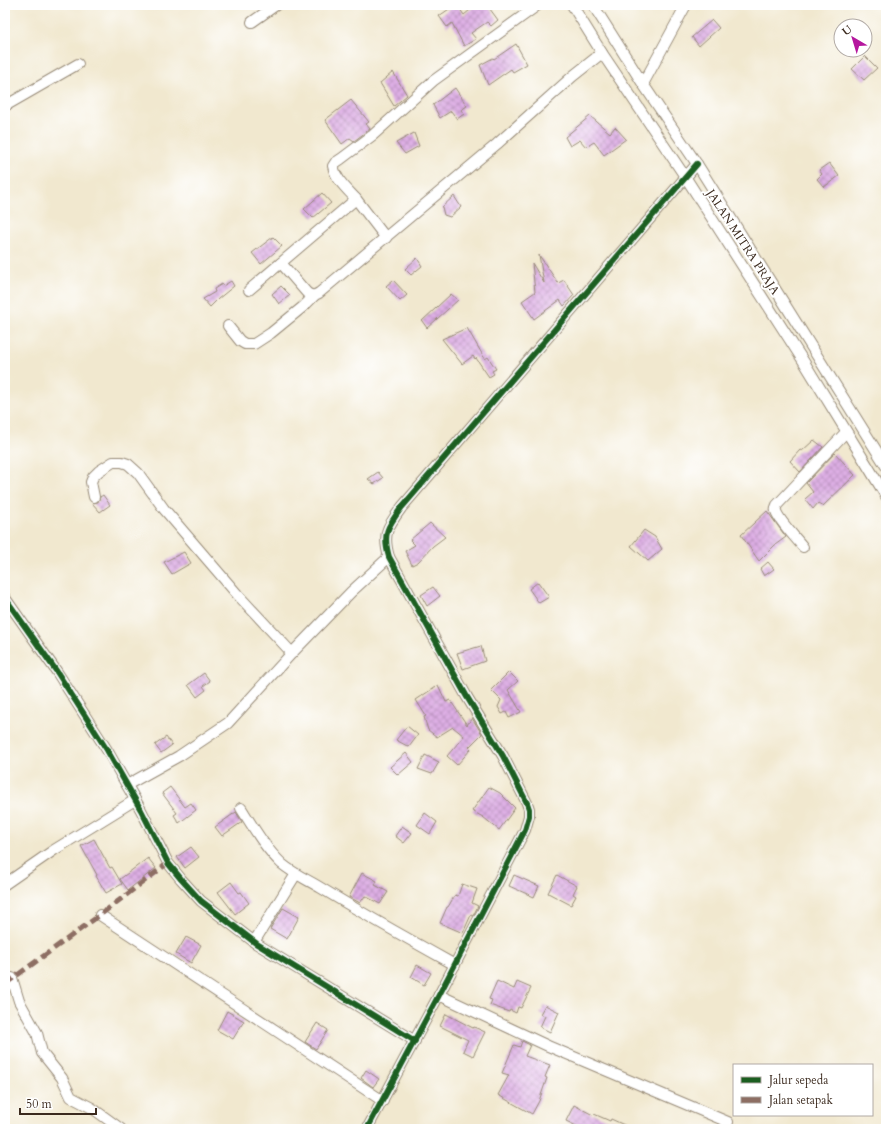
<svg xmlns="http://www.w3.org/2000/svg" width="891" height="1134" font-family="Cardo,serif">
	<defs>
		<pattern id="building-cross-hatch" width="8" height="8" patternUnits="userSpaceOnUse"><rect width="8" height="8" fill="#ddaee4"/><path d="M0 0l8 8M0 8l8-8" fill="none" stroke="#b48eb8"/></pattern>
	</defs>
	<rect width="100%" height="100%" fill="#fff"/>
	<filter id="ink" filterUnits="userSpaceOnUse"><feTurbulence type="fractalNoise" baseFrequency=".025" numOctaves="2"/><feDisplacementMap in="SourceGraphic" scale="8" xChannelSelector="R" yChannelSelector="G"/><feConvolveMatrix kernelMatrix="1 2 1 2 8 2 1 2 1" color-interpolation-filters="sRGB"/></filter>
	<filter id="wash" filterUnits="userSpaceOnUse"><feTurbulence type="fractalNoise" baseFrequency=".012" numOctaves="4" result="noise"/><feDisplacementMap in="SourceGraphic" scale="16" xChannelSelector="R" yChannelSelector="G"/><feGaussianBlur stdDeviation="0.9" result="paint"/><feColorMatrix in="noise" values="0 0 0 0 0 0 0 0 0 0 0 0 0 0 0 0 0 1.4 0 .05"/><feComposite in="paint" operator="in"/></filter>
	<g filter="url(#wash)">
		<rect width="100%" height="100%" fill="#f1e8cf"/>
		<g id="blocks">
			<g fill="url(#building-cross-hatch)">
				<polygon points="455,5 457,5 464,15 476,5 487,5 498,20 491,26 487,22 471,33 476,39 464,46 452,23 447,27 439,16"/>
				<polygon points="712,20 719,28 699,46 692,37"/>
				<polygon points="516,44 527,64 513,72 511,69 488,85 480,65 493,58 494,59"/>
				<polygon points="865,56 877,68 864,80 852,69"/>
				<polygon points="393,72 407,95 394,106 380,83"/>
				<polygon points="455,88 467,106 461,110 464,114 457,119 451,111 440,118 433,105"/>
				<polygon points="351,100 369,122 366,124 370,129 354,141 350,138 342,144 325,120"/>
				<polygon points="590,116 610,133 615,127 626,139 604,155 594,142 586,147 580,140 570,146 565,137"/>
				<polygon points="414,133 419,146 405,154 396,143"/>
				<polygon points="829,163 839,176 824,187 817,179 822,174 819,170"/>
				<polygon points="322,193 331,203 313,218 304,209"/>
				<polygon points="454,196 461,207 450,217 444,215 442,207"/>
				<polygon points="273,237 282,246 261,264 252,253"/>
				<polygon points="539,255 558,283 564,280 574,295 564,306 560,300 534,319 522,301 535,292 532,263 544,283"/>
				<polygon points="417,258 422,266 411,275 405,269"/>
				<polygon points="393,280 407,295 400,301 386,286"/>
				<polygon points="231,281 234,286 218,299 210,307 203,299 215,292 214,289 222,284 223,286"/>
				<polygon points="281,286 290,295 279,304 272,294"/>
				<polygon points="451,294 458,300 427,328 422,321"/>
				<polygon points="467,328 485,359 488,357 496,369 492,371 494,374 489,377 476,358 475,359 473,356 462,364 442,339"/>
				<polygon points="814,440 823,447 800,472 790,461 800,450 802,451"/>
				<polygon points="835,453 855,475 823,506 818,503 813,509 805,499 813,492 806,483"/>
				<polygon points="378,472 383,478 374,484 368,479"/>
				<polygon points="103,495 110,505 100,512 92,503 98,502 100,497"/>
				<polygon points="767,511 786,537 775,545 759,561 741,535"/>
				<polygon points="430,523 445,537 433,546 418,562 412,565 405,551 415,545 410,540"/>
				<polygon points="644,530 655,537 662,549 648,561 631,546"/>
				<polygon points="184,552 191,563 172,574 164,562"/>
				<polygon points="768,562 774,569 764,576 760,569"/>
				<polygon points="538,582 549,597 539,603 529,589"/>
				<polygon points="433,587 440,596 427,606 421,595"/>
				<polygon points="481,646 485,661 463,669 457,653"/>
				<polygon points="509,672 518,681 508,690 521,712 509,718 506,712 502,714 498,707 501,700 491,690"/>
				<polygon points="204,673 210,681 203,686 206,690 197,697 188,685"/>
				<polygon points="438,685 446,702 450,700 467,725 472,718 482,734 469,747 471,749 457,765 447,756 464,736 453,727 437,737 428,730 424,717 426,716 416,700"/>
				<polygon points="407,726 418,735 409,747 396,740"/>
				<polygon points="166,737 172,745 161,753 155,745"/>
				<polygon points="406,753 413,762 398,775 390,767"/>
				<polygon points="425,755 439,762 432,774 418,769"/>
				<polygon points="170,787 185,807 191,803 196,810 179,823 174,815 177,813 162,793"/>
				<polygon points="489,787 500,793 515,808 499,830 483,817 472,811"/>
				<polygon points="236,812 242,822 222,836 215,827"/>
				<polygon points="425,813 437,822 430,834 417,825"/>
				<polygon points="402,826 412,833 404,843 395,836"/>
				<polygon points="94,839 110,868 112,867 122,884 106,893 96,876 97,875 81,846"/>
				<polygon points="191,847 199,857 185,868 177,857"/>
				<polygon points="148,858 156,868 128,890 120,879"/>
				<polygon points="362,873 377,881 375,885 388,892 380,904 365,896 360,903 349,897"/>
				<polygon points="514,875 539,886 534,897 509,886"/>
				<polygon points="557,875 577,886 573,894 576,896 571,905 548,893"/>
				<polygon points="231,882 239,893 241,892 249,903 235,914 218,892"/>
				<polygon points="462,884 477,889 472,903 478,906 473,916 471,915 463,933 440,923 447,907 448,907 455,895 458,896"/>
				<polygon points="283,908 299,917 287,939 270,929"/>
				<polygon points="186,937 201,945 191,963 176,954"/>
				<polygon points="417,965 431,973 424,985 411,977"/>
				<polygon points="497,981 514,989 517,982 531,988 521,1008 518,1007 516,1013 510,1010 509,1012 490,1005 492,1000 489,999"/>
				<polygon points="545,1005 559,1012 550,1032 540,1027 545,1016 540,1014"/>
				<polygon points="227,1011 244,1021 233,1039 217,1030"/>
				<polygon points="446,1014 473,1028 474,1027 485,1032 473,1056 463,1051 468,1040 440,1026"/>
				<polygon points="317,1023 328,1030 316,1049 305,1042"/>
				<polygon points="522,1041 530,1045 525,1056 550,1065 545,1077 547,1078 539,1101 532,1114 498,1095 509,1075 502,1073 514,1045 520,1047"/>
				<polygon points="366,1070 379,1079 373,1087 361,1078"/>
				<polygon points="574,1105 593,1115 594,1114 610,1121 611,1119 633,1129 583,1129 566,1121"/>
			</g>
		</g>
	</g>
	<g filter="url(#ink)">
		<use href="#blocks" fill-opacity="0" stroke="#968976" stroke-width="1"/>
		<g fill="none" stroke-linecap="round" stroke-linejoin="round">
			<defs>
				<g id="minor">
					<polyline points="572,5 602,53 686,178 804,362 886,496"/>
					<polyline points="593,5 643,84 697,164 886,466"/>
					<polyline points="252,22 276,5"/>
					<polyline points="643,84 686,5"/>
					<polyline points="5,106 78,64"/>
					<polyline points="356,199 386,238"/>
					<path d="M281,263L307,293C312,296 314,296 319,293L497,144L573,76L602,53"/>
					<path d="M249,290L356,199C347,189 336,180 333,166L335,163L341,159L373,135L433,81L538,5"/>
					<polyline points="228,326 240,341 245,344 254,344 271,333 304,306 314,296"/>
					<polyline points="94,497 91,482 93,477 99,471 113,462 122,462 128,464 138,473 164,509 237,594 292,653"/>
					<path d="M803,547C797,539 779,521 776,511C775,508 776,508 777,505L846,432"/>
					<polyline points="5,598 57,672 107,750 141,810 168,863 181,879 201,901 257,944 415,1041"/>
					<polyline points="127,785 179,756 228,723 292,653 351,592 389,557"/>
					<path d="M241,808C253,827 265,848 282,864C294,874 308,880 321,888C365,915 410,940 455,965"/>
					<polyline points="5,884 54,850 135,800"/>
					<polyline points="100,915 383,1101"/>
					<polyline points="254,942 296,874"/>
					<polyline points="12,978 19,1001 37,1033 42,1053 62,1078 71,1097 92,1108 121,1129"/>
					<polyline points="439,995 548,1046 728,1122"/>
					<path d="M367,1129L439,995L525,830L529,816V809L527,803L503,756L467,697L389,557C382,533 388,526 402,507L697,164"/>
				</g>
			</defs>
			<use href="#minor" stroke="#968976" stroke-width="12"/>
			<use href="#minor" stroke="#fff" stroke-width="10"/>
			<polyline stroke="#8d6e63" stroke-width="5" stroke-dasharray="10 5" stroke-linecap="butt" points="5,984 100,915 168,863"/>
			<defs>
				<g id="cycleway">
					<polyline points="5,598 57,672 107,750 141,810 168,863 181,879 201,901 257,944 415,1041"/>
					<path d="M367,1129L439,995L525,830L529,816V809L527,803L503,756L467,697L389,557C382,533 388,526 402,507L697,164"/>
				</g>
			</defs>
			<use href="#cycleway" stroke="#fff" stroke-width="8"/>
			<use href="#cycleway" stroke="#1b5e20" stroke-width="6"/>
		</g>
	</g>
	<g text-anchor="middle" dominant-baseline="central" stroke-width="4" stroke-linejoin="round" paint-order="stroke">
		<g font-size="12" fill="#3b2a1e" stroke="#fff">
			<text transform="translate(743 242) rotate(57)">JALAN MITRA PRAJA</text>
		</g>
	</g>
	<rect width="891" height="1134" fill="none" stroke="#fff" stroke-width="20"/>
	<rect x="733" y="1064" width="140" height="52" fill="#ffffff" stroke="#b1aaa5"/>
	<rect x="741" y="1077" width="20" height="6" fill="#1b5e20" stroke="#b1aaa5"/>
	<text x="769" y="1084" font-size="12" fill="#3b2a1e">Jalur sepeda</text>
	<rect x="741" y="1097" width="20" height="6" fill="#8d6e63" stroke="#b1aaa5"/>
	<text x="769" y="1104" font-size="12" fill="#3b2a1e">Jalan setapak</text>
	<g transform="translate(853 38) rotate(322)"><circle r="19" fill="#ffffff" stroke="#b1aaa5"/>
	<path d="M0-3L7 15L0 10L-7 15Z" fill="#b5179e"/>
	<text y="-6" font-size="11" font-weight="bold" text-anchor="middle" fill="#3b2a1e">U</text>
	</g>
	<path d="M20 1108v6h76v-6" fill="none" stroke="#3b2a1e" stroke-width="2"/>
	<text x="26" y="1108" font-size="12" fill="#3b2a1e" stroke="#ffffff" stroke-width="3" paint-order="stroke">50 m</text>
</svg>
